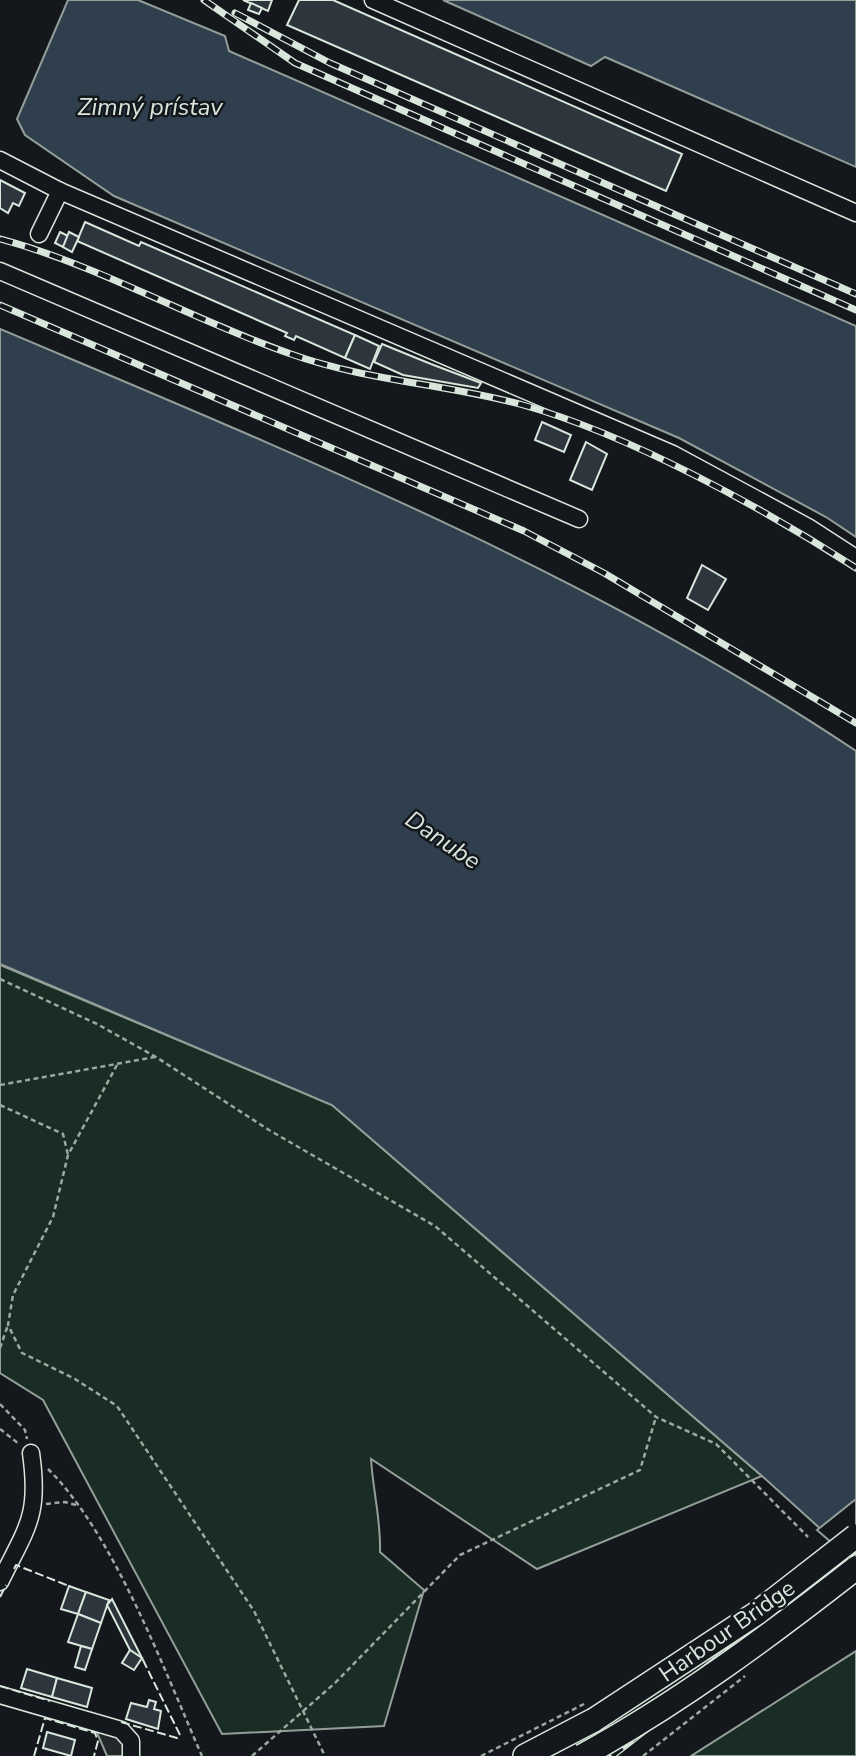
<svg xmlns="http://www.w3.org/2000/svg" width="856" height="1756" font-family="'Nunito Sans',sans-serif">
	<rect width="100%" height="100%" fill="#14181c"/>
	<g fill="#1a2d24" stroke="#939e99" stroke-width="2">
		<path d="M0,965L332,1105L762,1476L537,1569L371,1459C373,1491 381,1520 380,1552L424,1590L384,1726L222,1734L43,1400L0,1373Z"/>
		<polygon points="856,1651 856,1756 691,1756"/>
	</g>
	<polygon fill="#24282b" stroke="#939e99" stroke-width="2" points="92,1721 121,1730 131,1756 107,1756"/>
	<g fill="#2f3f4d" stroke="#939e99" stroke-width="2">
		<polygon points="68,0 138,0 225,36 229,51 856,326 856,537 826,517 679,438 114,196 25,135 17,119"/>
		<polygon points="443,0 856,0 856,167 605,57 591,66"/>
		<path d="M0,329C293,453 590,573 856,751V1561L762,1476L332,1105L0,964Z"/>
	</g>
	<polygon fill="#14181c" stroke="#939e99" stroke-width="2" points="856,1499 856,1564 817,1530"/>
	<g fill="#2c363c" stroke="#d8e6dc" stroke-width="2">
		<polygon points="243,0 272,0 268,11"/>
		<polygon points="299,0 333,0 682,154 666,191 287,25"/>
		<polygon points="251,3 262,8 259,14 248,10"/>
		<polygon points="0,180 25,193 19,206 13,203 8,213 0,208"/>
		<polygon points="85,222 139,246 141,242 355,335 345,358 296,336 294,340 285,336 287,333 77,241"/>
		<polygon points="60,232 68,236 63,247 55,243"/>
		<polygon points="69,232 79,237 72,252 63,247"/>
		<polygon points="355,335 379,346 370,369 345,358"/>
		<polygon points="382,344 431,364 481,383 478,388 403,375 374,362"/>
		<polygon points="542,422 571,435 564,452 535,440"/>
		<polygon points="586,442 607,454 592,490 570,480"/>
		<polygon points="702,565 726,579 708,610 687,598"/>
		<polygon points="69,1586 86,1592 78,1614 61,1609"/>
		<polygon points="86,1592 109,1600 101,1623 78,1614"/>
		<polygon points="112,1599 142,1658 130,1650 107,1605"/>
		<polygon points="78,1614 101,1623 92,1649 68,1642"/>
		<polygon points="81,1646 92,1649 85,1670 75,1667"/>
		<polygon points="130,1650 142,1658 134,1670 122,1663"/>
		<polygon points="27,1669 57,1678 52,1697 21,1688"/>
		<polygon points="57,1678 92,1688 87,1707 52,1697"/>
		<polygon points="149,1700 156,1702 154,1709 161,1711 158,1729 126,1719 131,1703 147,1707"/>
		<polygon points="47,1732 75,1740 71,1756 43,1748"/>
	</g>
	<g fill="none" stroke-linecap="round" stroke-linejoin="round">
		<defs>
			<g id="minor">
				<polyline points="373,0 856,213"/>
				<polyline points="0,160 60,191 673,454 808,527 856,558"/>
				<polyline points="39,234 60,191"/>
				<polyline points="0,271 579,519"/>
				<path d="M0,1582C27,1527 40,1516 31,1453"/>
				<polyline points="0,1695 121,1730 131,1741 131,1756"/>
			</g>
			<polyline id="highway" points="525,1756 594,1720"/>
		</defs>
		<use href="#minor" stroke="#d8e6dc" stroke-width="19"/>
		<use href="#highway" stroke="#d8e6dc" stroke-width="26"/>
		<g stroke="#9da8a2" stroke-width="2.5" stroke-dasharray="5 3.5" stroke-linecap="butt">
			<polyline points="0,979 97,1024 156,1057 269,1130 435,1226 656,1417 716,1444 808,1537"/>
			<polyline points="117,1065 68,1155 53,1217 13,1295 8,1325 22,1353 75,1379 117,1406 254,1611 325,1756"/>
			<polyline points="0,1085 155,1057"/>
			<polyline points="0,1105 63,1134 68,1155"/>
			<polyline points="0,1348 8,1325"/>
			<polyline points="0,1404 25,1430 27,1439"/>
			<polyline points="0,1429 19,1444"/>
			<path d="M48,1469C114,1534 164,1670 202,1756"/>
			<polyline points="46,1504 65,1502 76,1505"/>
			<polyline points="252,1756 335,1683 460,1555 640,1470 656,1417"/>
			<polyline points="643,1756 745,1676"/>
		</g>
		<use href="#minor" stroke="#14181c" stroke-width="16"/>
		<use href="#highway" stroke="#14181c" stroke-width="23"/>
		<defs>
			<g id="rail">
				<polyline points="204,0 295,63 856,310"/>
				<polyline points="235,13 330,63 856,294"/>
				<path d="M0,239C101,266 192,320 291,354C366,381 447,384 523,405C630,435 763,508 856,568"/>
				<polyline points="0,305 524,531 604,573 856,723"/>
				<polyline points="593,1756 856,1550"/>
				<polyline points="612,1756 856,1565"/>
			</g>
		</defs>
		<use href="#rail" stroke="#d8e6dc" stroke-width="7"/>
		<use href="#rail" stroke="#14181c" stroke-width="4.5" stroke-dasharray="13" stroke-linecap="butt"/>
		<defs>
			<g id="highway-bridge">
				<polyline points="594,1720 757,1613 856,1536"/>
				<path d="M582,1756C679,1703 769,1636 856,1568"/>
			</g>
		</defs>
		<use href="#highway-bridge" stroke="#d8e6dc" stroke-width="26" stroke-linecap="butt"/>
		<polyline stroke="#9da8a2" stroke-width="2.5" stroke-dasharray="5 3.5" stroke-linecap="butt" points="481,1756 584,1704"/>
		<use href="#highway-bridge" stroke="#14181c" stroke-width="23"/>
		<g stroke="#d8e6dc" stroke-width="2" stroke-dasharray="9 3.5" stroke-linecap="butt">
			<polyline points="14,1569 16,1565 69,1586"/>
			<polyline points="0,1597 6,1585"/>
			<polyline points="0,1686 50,1701"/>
			<polyline points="121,1722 177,1738 180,1735 142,1658"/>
			<polyline points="34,1756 45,1718 95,1733 98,1741 94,1756"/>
		</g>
	</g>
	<g text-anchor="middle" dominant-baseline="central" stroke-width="5" stroke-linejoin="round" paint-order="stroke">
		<g font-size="23" fill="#d8e6dc" stroke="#14181c">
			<text transform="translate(727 1631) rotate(-35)">Harbour Bridge</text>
		</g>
		<g font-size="24" font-style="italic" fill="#d8e6dc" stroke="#14181c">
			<text x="150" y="107">Zimný prístav</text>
			<text transform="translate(443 840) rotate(34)">Danube</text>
		</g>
	</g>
</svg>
